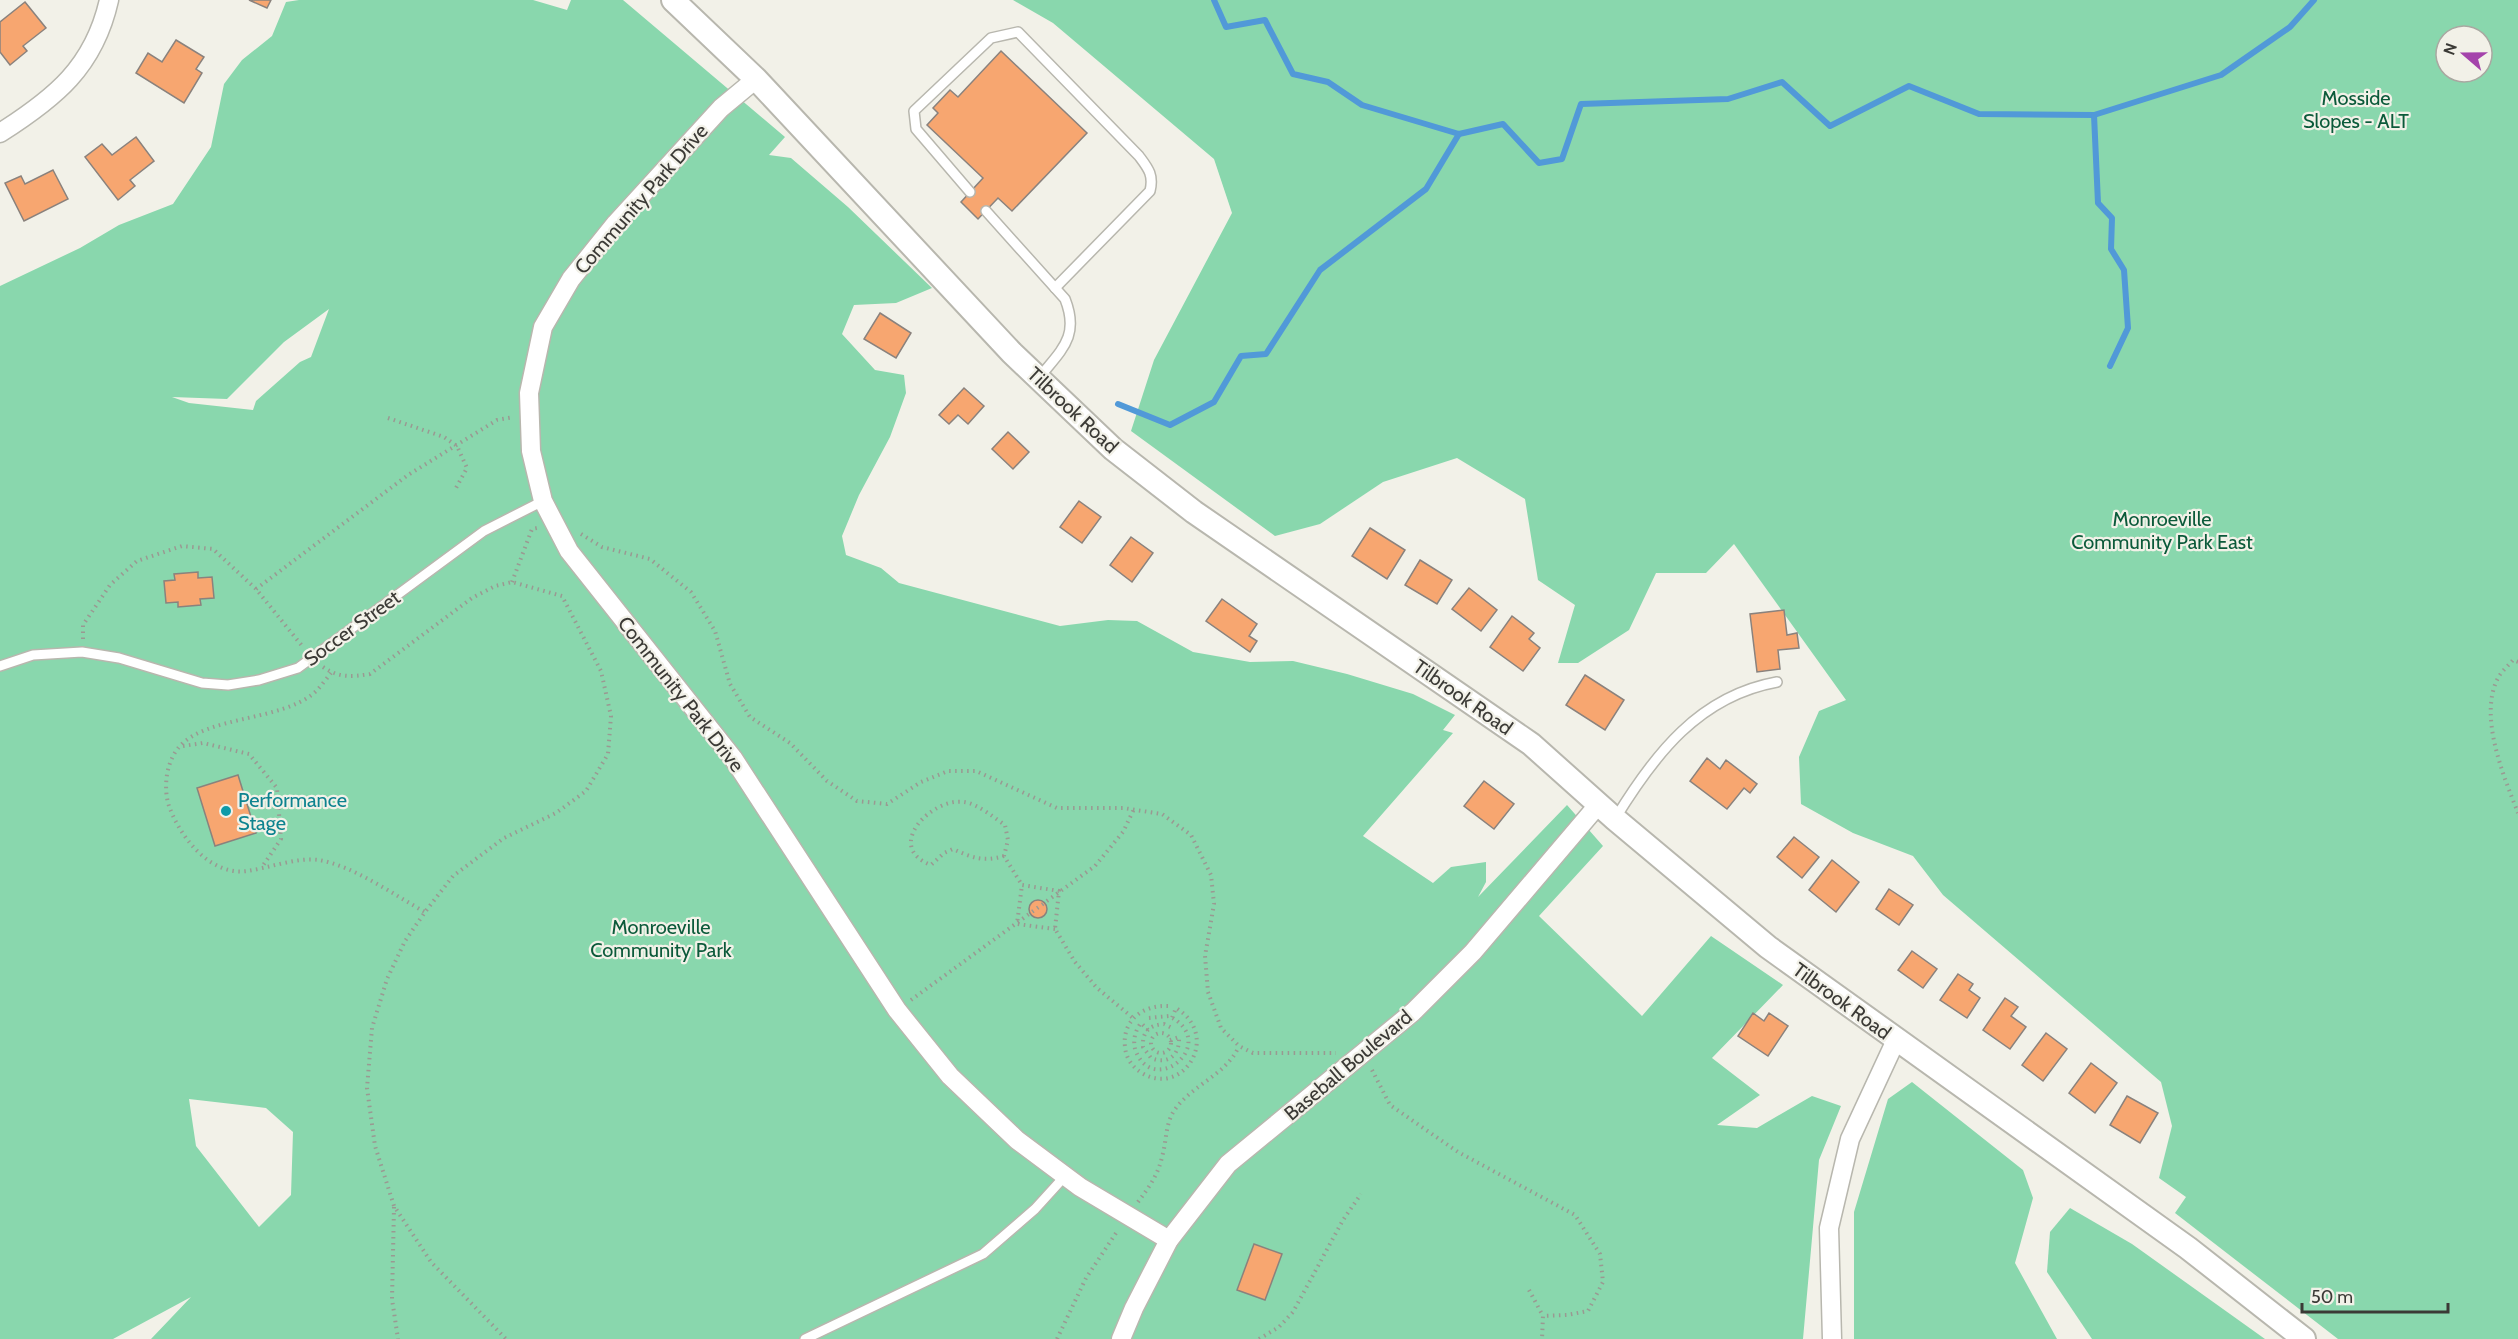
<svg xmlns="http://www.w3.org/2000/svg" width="2518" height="1339" font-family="Cabin,sans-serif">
	<rect width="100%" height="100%" fill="#f2f1e8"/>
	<g fill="#89d7ad" fill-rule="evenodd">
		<path d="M299,0H533L567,10L571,0H623L785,137L769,155L791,158L848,207L932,288L896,303L854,305L842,334L875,370L904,375L906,393L890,437L859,495L842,536L846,555L881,568L899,583L1060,626L1108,620L1137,621L1193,652L1250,662L1293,661L1347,674L1413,694L1455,715L1443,730L1453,733L1363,836L1433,883L1451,867L1486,862V882L1478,897L1567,805L1603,846L1539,916L1642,1016L1711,936L1783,985L1712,1058L1760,1095L1717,1125L1757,1128L1812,1096L1841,1106L1819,1160L1803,1339H151L191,1297L113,1339H0V286L80,248L119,225L173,204L211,147L224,84L242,60L272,36L286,2ZM329,309L311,357L300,362L256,401L253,410L189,403L172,397L227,399L284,342ZM189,1099L266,1108L293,1132L291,1195L259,1227L196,1146Z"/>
		<path d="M1013,0H2518V1339H2338L2175,1213L2186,1197L2159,1178L2172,1126L2161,1082L1943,895L1913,856L1853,833L1801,804L1799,757L1819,711L1846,700L1734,544L1706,573H1656L1629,630L1578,663H1558L1575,605L1538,580L1525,499L1457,458L1383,482L1320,524L1275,536L1131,431L1154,360L1232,213L1214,159L1053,23ZM2446,36H2482V72H2446Z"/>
		<polygon points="1912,1082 2023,1170 2033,1198 2015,1263 2057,1339 1854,1339 1854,1212 1888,1099"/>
		<polygon points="2070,1208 2132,1244 2265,1339 2092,1339 2047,1272 2050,1232"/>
	</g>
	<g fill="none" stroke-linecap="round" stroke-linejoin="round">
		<g stroke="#5199d8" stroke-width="6">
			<polyline points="1214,0 1226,27 1265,20 1293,74 1328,82 1362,105 1459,134 1503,124 1539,163 1562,159 1581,104 1728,99 1782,82 1830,126 1909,86 1979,114 2094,115 2221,75 2290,27 2314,0"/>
			<polyline points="2094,115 2098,203 2112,218 2111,249 2124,270 2128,328 2110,366"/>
			<polyline points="1118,404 1170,425 1214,402 1241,356 1266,354 1320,270 1426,189 1459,134"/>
		</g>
	</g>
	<g fill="#f7a670" stroke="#8a827d" stroke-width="1.5">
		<polygon points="249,0 271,0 267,8"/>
		<polygon points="25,2 46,28 23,46 27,51 10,65 0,52 0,22"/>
		<polygon points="176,40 204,57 196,69 202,73 184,103 136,73 148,53 162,62"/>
		<polygon points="1001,51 1087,133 1012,211 998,198 978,219 961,202 983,178 927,125 938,113 933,108 950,90 958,97"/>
		<polygon points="136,137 154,161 130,180 135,186 118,200 85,157 102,144 112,155"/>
		<polygon points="53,170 68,199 24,221 5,183 21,176 25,184"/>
		<polygon points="880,313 911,333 896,358 864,339"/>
		<polygon points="964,388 984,406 968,424 958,415 949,424 939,415"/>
		<polygon points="1008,432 1029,452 1013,469 992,449"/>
		<polygon points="1079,501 1101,517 1082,543 1060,527"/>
		<polygon points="1370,528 1405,550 1387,579 1352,556"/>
		<polygon points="1131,537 1153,553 1132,582 1110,565"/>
		<polygon points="1420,560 1452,580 1437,604 1405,585"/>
		<polygon points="198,572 198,578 212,577 214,598 200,599 201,605 178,607 178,602 166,603 164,581 175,580 174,574"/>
		<polygon points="1469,588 1497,610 1481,631 1452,609"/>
		<polygon points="1222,599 1257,624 1249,636 1257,641 1250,652 1206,621"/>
		<polygon points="1784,610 1787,635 1797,633 1799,648 1778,650 1780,669 1757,672 1750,614"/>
		<polygon points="1512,616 1534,633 1529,639 1540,648 1523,671 1490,647"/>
		<polygon points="1585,675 1624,700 1605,730 1566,705"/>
		<polygon points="1707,758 1720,769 1726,760 1757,784 1750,793 1744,788 1727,809 1690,781"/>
		<polygon points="238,775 256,833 215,846 197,788"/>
		<polygon points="1484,781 1514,804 1494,829 1464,806"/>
		<polygon points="1794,837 1819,857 1802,878 1777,857"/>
		<polygon points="1832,860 1859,882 1836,912 1809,890"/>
		<polygon points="1889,889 1913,905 1899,925 1876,909"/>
		<circle cx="1038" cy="909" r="9"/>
		<polygon points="1912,951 1937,969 1923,988 1898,970"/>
		<polygon points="1958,974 1973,984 1969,990 1980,998 1967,1018 1940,1000"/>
		<polygon points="2005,998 2018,1007 2011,1016 2026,1027 2010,1049 1983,1030"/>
		<polygon points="1753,1013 1764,1021 1769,1013 1788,1026 1768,1056 1738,1036"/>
		<polygon points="2046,1033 2067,1049 2043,1081 2022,1065"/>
		<polygon points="2091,1063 2117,1083 2095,1113 2069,1093"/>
		<polygon points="2127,1096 2158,1113 2140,1143 2110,1125"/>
		<polygon points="1254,1244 1282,1254 1265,1300 1237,1290"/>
	</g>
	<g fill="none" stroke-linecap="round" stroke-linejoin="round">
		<defs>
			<g id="service">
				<path d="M970,192L916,129L914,111L991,38L1018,32L1139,156C1148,168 1154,175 1150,191L1055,288"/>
				<path d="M986,211L1065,299C1080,337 1061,350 1039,378"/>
				<polyline points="0,666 33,655 82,652 119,658 202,683 228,685 259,680 298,668 484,531 543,501"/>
				<path d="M1615,819C1654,755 1699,696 1777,682"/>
				<polyline points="805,1339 983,1254 1035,1209 1065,1176"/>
			</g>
			<g id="minor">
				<polyline points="756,79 721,108 616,223 571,279 543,327 529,393 531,451 543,501 569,551 733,758 897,1010 950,1076 1017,1140 1080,1187 1169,1240"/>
				<path d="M0,133C55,98 94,67 109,0"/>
				<polyline points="1121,1339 1134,1308 1169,1240 1228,1164 1413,1012 1473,952 1598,805"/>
				<polyline points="1832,1339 1829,1228 1850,1139 1896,1040"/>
			</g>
			<polyline id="tertiary" points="673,0 756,79 1012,353 1113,449 1194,512 1531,744 1615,819 1768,947 2188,1248 2304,1339"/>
		</defs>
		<use href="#service" stroke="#b8b7ae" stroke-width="12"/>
		<use href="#minor" stroke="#b8b7ae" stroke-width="21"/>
		<use href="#tertiary" stroke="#b8b7ae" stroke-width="26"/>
		<g stroke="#9a9992" stroke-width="4" stroke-dasharray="1.5 4.5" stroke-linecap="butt">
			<polyline points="388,418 444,437 457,446 467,468 456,488"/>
			<polyline points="581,534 602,547 650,559 691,592 715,631 730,684 750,717 790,743 827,781 857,801 887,804 921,782 948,771 976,771 1057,808 1123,808 1162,814 1191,835 1211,875 1214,904 1205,956 1208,992 1221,1028 1239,1046 1253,1053 1336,1053"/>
			<polyline points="512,582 532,529 537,528"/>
			<polyline points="256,589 408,475 497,420 514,417"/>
			<polyline points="83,639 83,625 110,585 137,561 182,546 213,549 256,589 303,647"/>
			<path d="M2518,662L2513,660C2508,666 2501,672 2498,678C2478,716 2504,777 2518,813"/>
			<path d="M323,667C339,678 352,677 370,674L472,598L495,586L512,582L562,596L601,671L611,716L608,754L586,791L556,813L504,838L453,876L425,912L405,941L387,979L372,1028L367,1088L375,1146L394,1206L431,1262L506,1339"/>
			<path d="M331,673C326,679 320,688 314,693C281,721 207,716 180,746C166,761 163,788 169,806C180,837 210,876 247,871C269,868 297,857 319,860C354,866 394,895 425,912"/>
			<polyline points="183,746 203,743 249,754 277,788 281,839 262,867"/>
			<path d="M1004,856C983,862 973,858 953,849L944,853L931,865C883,847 932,797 964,802C978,804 993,817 1005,825L1008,840L1004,856L1022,885"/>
			<polyline points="1055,929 1017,924 1022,885 1059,891 1055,929 1075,962 1097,988 1133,1018"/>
			<polyline points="911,1000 1095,866 1123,832 1134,809"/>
			<path d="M1168,1006C1143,1005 1122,1020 1125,1047C1126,1058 1132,1067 1142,1073C1183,1098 1222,1036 1176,1008L1172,1018"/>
			<path d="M1148,1030L1141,1023C1134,1032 1132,1044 1137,1054C1157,1096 1220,1042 1169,1016L1148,1018"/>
			<circle cx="1161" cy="1043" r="10"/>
			<path d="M1170,1040L1179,1037C1180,1055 1168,1065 1151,1058L1143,1047C1142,1032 1149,1025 1164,1024L1174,1029"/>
			<polyline points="1372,1070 1390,1105 1458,1152 1575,1215 1600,1254 1603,1282 1588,1311 1567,1315 1543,1316 1542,1339"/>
			<path d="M1138,1202C1149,1187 1158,1175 1162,1157C1167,1140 1165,1122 1176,1108C1194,1084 1227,1074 1239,1046"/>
			<polyline points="394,1207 392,1299 398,1339"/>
			<polyline points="1529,1290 1543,1316"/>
			<polyline points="1057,1339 1086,1278 1118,1230"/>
			<polyline points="1259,1339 1279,1327 1293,1312 1343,1220 1361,1194"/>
		</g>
		<use href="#service" stroke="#fff" stroke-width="9"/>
		<use href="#minor" stroke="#fff" stroke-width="18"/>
		<use href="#tertiary" stroke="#fff" stroke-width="22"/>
	</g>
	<circle fill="#0f9aa8" stroke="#f2f1e8" stroke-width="2" cx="226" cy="811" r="6"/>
	<g text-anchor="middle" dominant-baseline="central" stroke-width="4.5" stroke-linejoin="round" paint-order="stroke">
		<g font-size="20" fill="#0b5a3a" stroke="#f2f1e8">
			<text x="2356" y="98">Mosside<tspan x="2356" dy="23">Slopes - ALT</tspan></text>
			<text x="2162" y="519">Monroeville<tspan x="2162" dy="23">Community Park East</tspan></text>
			<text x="661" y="927">Monroeville<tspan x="661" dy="23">Community Park</tspan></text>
		</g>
		<g font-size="20" fill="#3b3a36" stroke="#f2f1e8">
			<text transform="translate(641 199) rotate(-49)">Community Park Drive</text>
			<text transform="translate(1073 410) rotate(43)">Tilbrook Road</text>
			<text transform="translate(352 628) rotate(-36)">Soccer Street</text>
			<text transform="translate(681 694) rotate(52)">Community Park Drive</text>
			<text transform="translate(1463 697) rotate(35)">Tilbrook Road</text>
			<text transform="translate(1842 1001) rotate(36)">Tilbrook Road</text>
			<text transform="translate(1348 1065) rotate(-40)">Baseball Boulevard</text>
		</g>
		<g font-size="20" fill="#0d838f" stroke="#f2f1e8" text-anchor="start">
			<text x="238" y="800">Performance<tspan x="238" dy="23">Stage</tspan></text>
		</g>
	</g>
	<g transform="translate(2464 54) rotate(290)"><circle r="28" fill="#f2f1e8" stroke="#a9a8a1" stroke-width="1.5"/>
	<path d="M0-4.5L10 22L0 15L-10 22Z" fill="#a443ab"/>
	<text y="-9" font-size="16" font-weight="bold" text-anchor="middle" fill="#3b3a36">N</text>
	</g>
	<path d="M2302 1303v9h146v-9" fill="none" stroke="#3b3a36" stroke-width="3"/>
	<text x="2311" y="1303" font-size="18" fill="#3b3a36" stroke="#f2f1e8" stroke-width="4.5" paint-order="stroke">50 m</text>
</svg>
